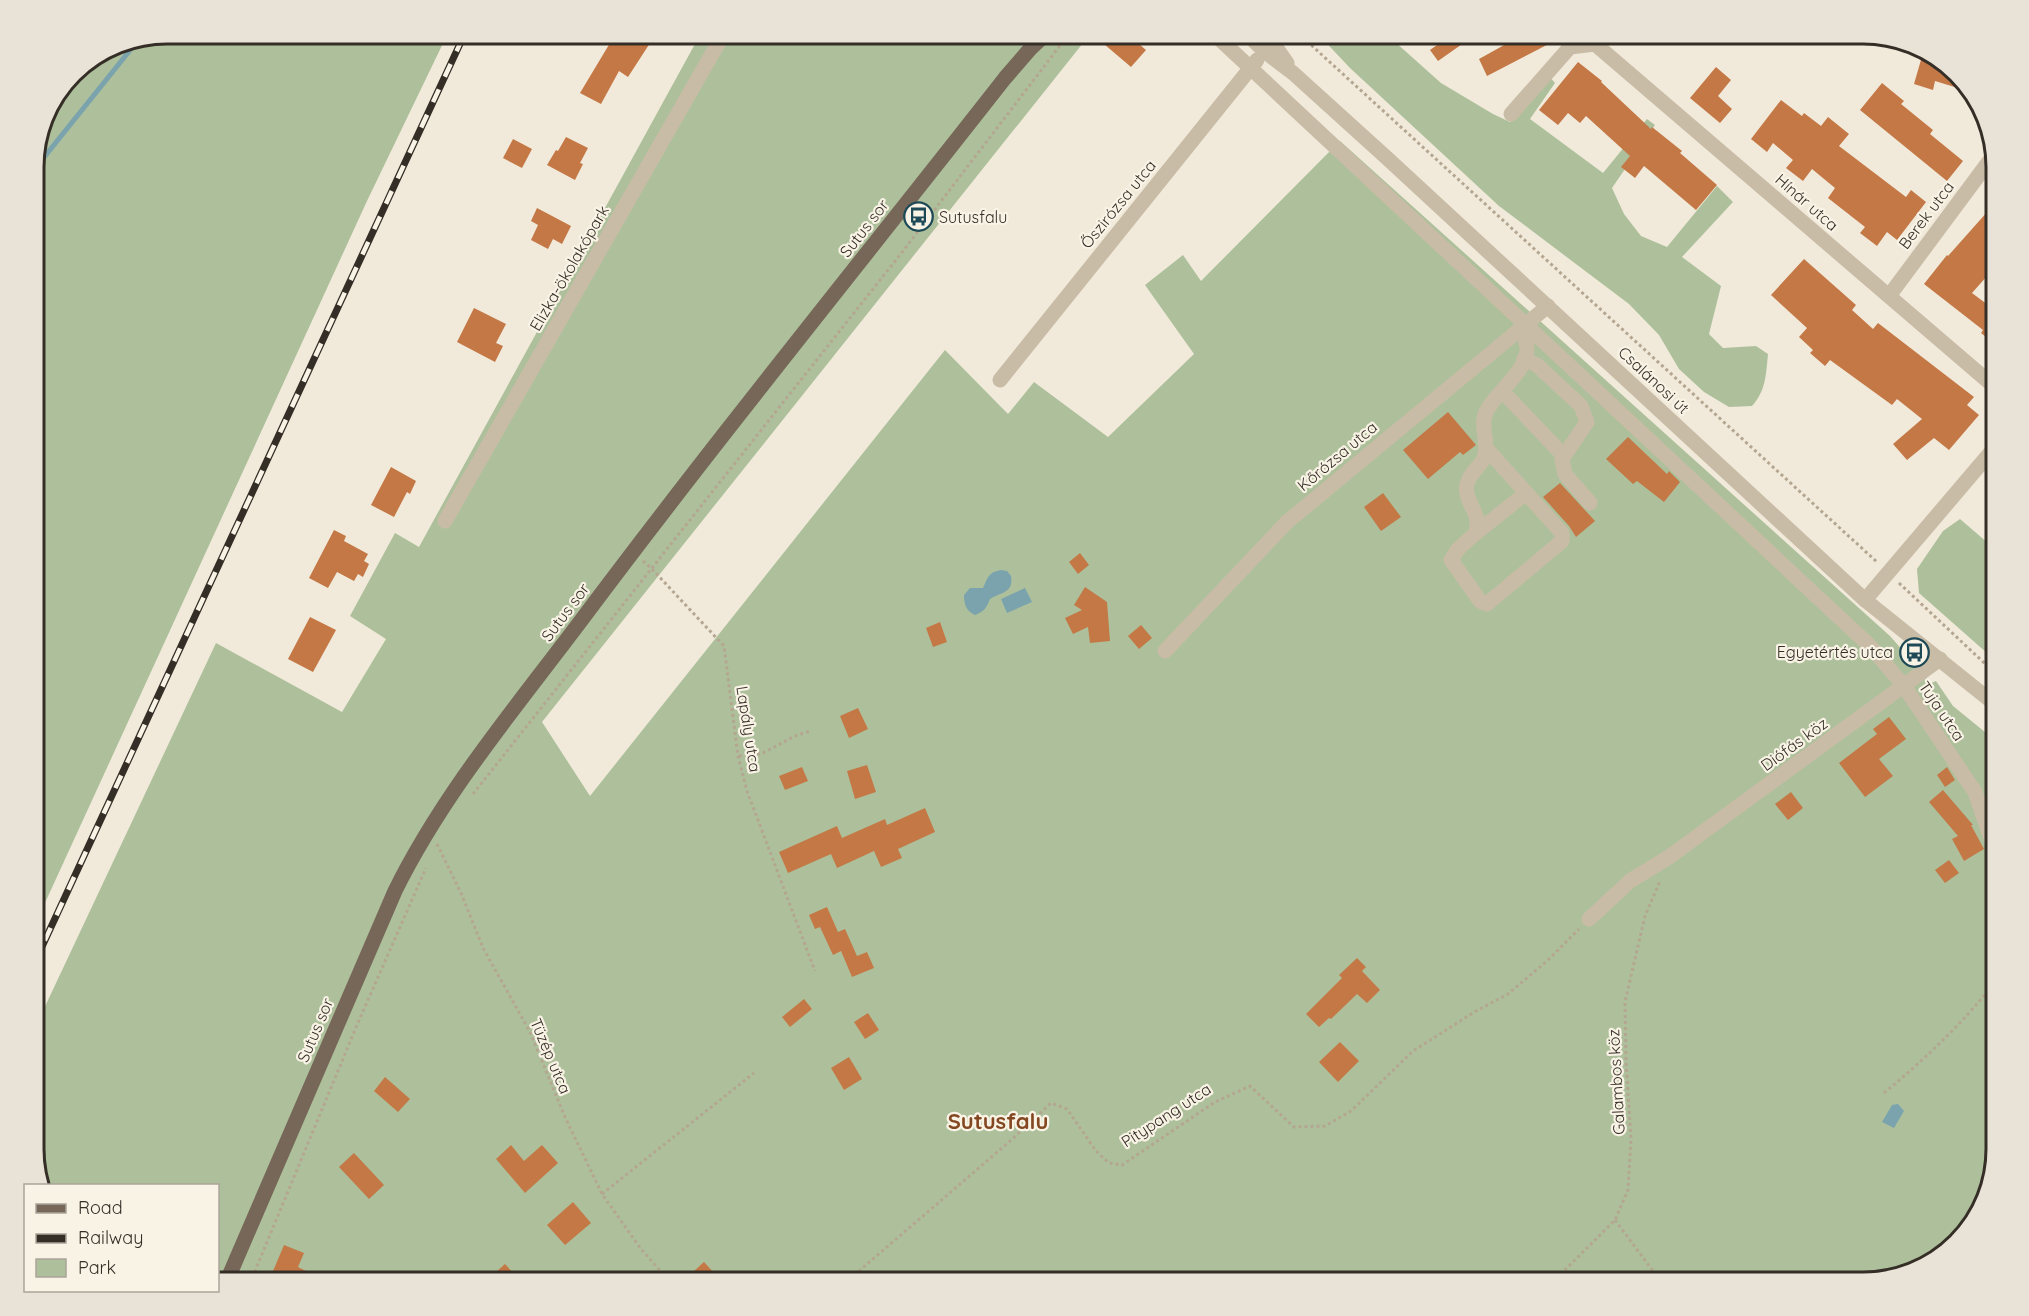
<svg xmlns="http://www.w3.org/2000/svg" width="2029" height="1316" font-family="Quicksand,sans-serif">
	<rect width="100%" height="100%" fill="#f1eada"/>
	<g fill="#adc09b">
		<polygon points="166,33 448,33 367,201 33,929 33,158 43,115 72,72 116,43"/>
		<polygon points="701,33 1091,33 542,722 590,796 945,350 1008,414 1034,382 1108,437 1194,354 1145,285 1183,255 1201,281 1340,141 1890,636 1931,683 1936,681 1953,706 1996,741 1996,1150 1974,1223 1929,1265 1863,1283 218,1283 218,1186 42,1185 33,1158 33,1032 216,643 342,712 386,639 350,616 395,533 419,547"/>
		<path d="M1317,33H1385L1441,83L1493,114L1510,122L1549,76L1555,83L1530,119L1603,173L1647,119L1655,125L1612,188L1624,214L1641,236L1667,247L1717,186L1733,202L1682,257L1721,286L1709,334L1723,348L1756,346L1768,354C1766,374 1766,391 1752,406L1729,407L1704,392L1679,369L1659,335L1629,304L1499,206L1350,68Z"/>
		<polygon points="1960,519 1996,550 1996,661 1919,593 1917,569 1943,531"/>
	</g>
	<g fill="#7aa3ad">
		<path d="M1001,570L1007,571L1011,576C1014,593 1001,592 990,599C987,607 984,612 975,615C966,611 964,604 964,595L970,588H983C988,577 989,572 1001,570Z"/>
		<polygon points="1025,588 1032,602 1007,613 1001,599"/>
		<polygon points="1898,1104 1904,1111 1894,1128 1882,1122 1892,1105"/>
	</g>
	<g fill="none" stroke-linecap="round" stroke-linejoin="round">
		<polyline stroke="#7aa3ad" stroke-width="5" points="33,171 139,39"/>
	</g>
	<g fill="#c47846">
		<polygon points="616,33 641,33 652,40 628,77 619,71 601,104 580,93"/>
		<polygon points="1091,33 1126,33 1146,50 1131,67"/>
		<polygon points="1454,33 1478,33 1438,61 1430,50"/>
		<polygon points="1501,33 1570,33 1487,76 1479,59 1506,44"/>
		<polygon points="1923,53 1939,58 1971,92 1935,81 1933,90 1914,84"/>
		<polygon points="1578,62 1602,81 1601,82 1651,129 1652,127 1682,151 1680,153 1717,185 1696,210 1644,166 1635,178 1621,167 1630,156 1586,116 1580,123 1568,113 1558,125 1539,110"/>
		<polygon points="1716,67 1731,80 1718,96 1732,109 1720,123 1690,98"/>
		<polygon points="1882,83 1904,101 1901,104 1933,130 1930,134 1963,161 1947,181 1860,110"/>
		<polygon points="1781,100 1802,116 1804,113 1821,126 1828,117 1849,134 1839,146 1906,197 1911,190 1926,202 1897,240 1887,232 1877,246 1860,233 1865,227 1828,198 1835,188 1812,169 1803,181 1786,168 1793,160 1773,143 1767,152 1751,139"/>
		<polygon points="566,137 588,148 580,163 583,164 575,180 547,165 556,150 558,151"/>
		<polygon points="513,139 532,149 522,168 503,158"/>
		<polygon points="1996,202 1996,266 1972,293 1996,311 1996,345 1981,333 1983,330 1924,284 1947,255 1948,256"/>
		<polygon points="537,208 571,226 562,244 553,239 548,249 531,240 538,225 531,221"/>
		<polygon points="1804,259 1856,305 1852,310 1873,329 1878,323 1974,397 1967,405 1979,415 1949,450 1934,438 1907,460 1893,444 1922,419 1897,399 1892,405 1830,360 1825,366 1810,353 1813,350 1799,337 1807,328 1771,295"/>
		<polygon points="474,308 506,324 496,343 503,346 495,362 457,342"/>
		<polygon points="1448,412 1476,445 1463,455 1460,452 1428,479 1403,450"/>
		<polygon points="1628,437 1667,474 1669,471 1680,482 1664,502 1637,481 1633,484 1606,459"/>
		<polygon points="391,467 416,481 410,494 407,492 394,517 371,505"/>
		<polygon points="1560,483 1595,521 1576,537 1569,526 1543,497"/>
		<polygon points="1383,493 1401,517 1381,531 1364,507"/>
		<polygon points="334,530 346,536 344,541 368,554 364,561 369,564 363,577 358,574 354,581 337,572 328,588 309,578"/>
		<polygon points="1080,553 1089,565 1078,574 1069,562"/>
		<polygon points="1085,587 1107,602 1110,641 1090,643 1088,627 1073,634 1065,618 1082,610 1074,605"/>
		<polygon points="310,617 336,630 313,672 288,659"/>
		<polygon points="940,622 947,642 933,647 926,628"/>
		<polygon points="1141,625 1152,638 1139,649 1128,636"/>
		<polygon points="858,708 868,729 849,738 840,716"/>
		<polygon points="1889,717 1906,739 1879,759 1893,776 1865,797 1839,763 1877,734 1873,729"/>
		<polygon points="867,765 876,792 855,799 847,771"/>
		<polygon points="802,767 808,781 785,790 779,776"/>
		<polygon points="1947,767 1955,780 1945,787 1937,775"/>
		<polygon points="1943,790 1973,825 1971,825 1984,849 1964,861 1952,839 1958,836 1929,802"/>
		<polygon points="1791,792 1803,808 1788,820 1775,804"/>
		<polygon points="925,808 935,832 898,849 902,858 881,867 874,851 837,868 831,854 788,873 779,852 837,826 842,838 885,819 887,825"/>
		<polygon points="1949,860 1959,873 1945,883 1935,870"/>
		<polygon points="827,907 838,932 845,929 857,956 867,952 874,968 852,977 841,951 833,955 820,927 815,929 809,915"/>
		<polygon points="1357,958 1366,967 1362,971 1380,990 1367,1003 1357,994 1331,1019 1329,1018 1319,1027 1306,1014 1342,978 1339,975"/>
		<polygon points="804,999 812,1009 790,1027 782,1017"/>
		<polygon points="868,1013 879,1030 865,1039 854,1022"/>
		<polygon points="1340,1042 1359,1061 1338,1082 1319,1062"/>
		<polygon points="849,1057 862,1079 844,1090 831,1068"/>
		<polygon points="385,1077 410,1099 398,1112 374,1091"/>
		<polygon points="511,1145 524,1161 542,1145 558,1163 525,1193 496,1159"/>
		<polygon points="354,1153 384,1185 369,1199 339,1167"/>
		<polygon points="573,1202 591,1223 565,1245 547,1225"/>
		<polygon points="284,1245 304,1253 298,1267 330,1283 268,1283"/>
		<polygon points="704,1262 714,1273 703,1283 681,1283"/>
		<polygon points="505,1264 522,1283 484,1283"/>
	</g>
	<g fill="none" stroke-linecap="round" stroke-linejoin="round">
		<g stroke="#b4a691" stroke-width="3" stroke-dasharray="3 3" stroke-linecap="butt">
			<polyline points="1298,33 1877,562"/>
			<polyline points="643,561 651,568 724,646 738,756 747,791 815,971"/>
			<polyline points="1899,583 1996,674"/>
			<polyline points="739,756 763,753 795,736 810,731"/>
			<polyline points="473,794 903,251 1062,43 1073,33"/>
			<polyline points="437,844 461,893 483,948 530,1032 565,1117 602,1194 641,1249 671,1283"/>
			<path d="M1884,1093C1925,1059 1963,1023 1996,981"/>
			<polyline points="602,1194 754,1073"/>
			<polyline points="1615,1220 1662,1283"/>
			<polyline points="247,1273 259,1283"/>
			<polyline points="250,1283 357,1025 426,868"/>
			<polyline points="845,1283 1009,1142 1051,1103 1067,1109 1096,1151 1109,1163 1122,1165 1215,1102 1250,1086 1294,1127 1325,1126 1351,1111 1413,1051 1476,1011 1508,994 1547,961 1579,929"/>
			<polyline points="1552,1283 1615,1220 1628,1190 1631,1139 1626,1061 1625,1002 1645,916 1660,881"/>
		</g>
		<g stroke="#c9bca6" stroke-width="15">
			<polyline points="1213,33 1870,646 1904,686 1975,792 1996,853"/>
			<polyline points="1246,33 1264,51 1293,73 1388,159 1865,600 1996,705"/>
			<polyline points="1266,33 1287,63"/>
			<polyline points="1595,44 1996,388"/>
			<polyline points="1511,114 1570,47 1595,44 1616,33"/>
			<polyline points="1889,296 1993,156"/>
			<polyline points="1524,359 1537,365 1581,406 1587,422 1562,459 1565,474 1590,503"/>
			<polyline points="1000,380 1257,60"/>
			<polyline points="1502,391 1564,456"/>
			<path d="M1486,448L1562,533V541L1487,604L1480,601L1451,560L1458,549L1476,533C1480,512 1471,511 1467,494C1463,477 1480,468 1484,458C1490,443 1479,427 1486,412C1495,392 1534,367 1526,342C1525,338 1521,333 1519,330"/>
			<polyline points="445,521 724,33"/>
			<polyline points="1476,533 1526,493"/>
			<polyline points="1865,600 1996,446"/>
			<polyline points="1165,651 1287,522 1548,306"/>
			<polyline points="1589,919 1630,881 1669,857 1940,659"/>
		</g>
		<path stroke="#776758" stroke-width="15" d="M226,1283L395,891C444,792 517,706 583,618C720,435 864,258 1005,78L1030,49L1047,33"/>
		<defs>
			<polyline id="rail" points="33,966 465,33"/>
		</defs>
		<use href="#rail" stroke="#352e27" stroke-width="7"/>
		<use href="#rail" stroke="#f9f3e6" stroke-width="4.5" stroke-dasharray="14" stroke-linecap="butt"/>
	</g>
	<defs>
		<symbol id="bus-ring" viewBox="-11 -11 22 22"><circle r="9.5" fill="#f9f3e6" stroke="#1e4956" stroke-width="1.5"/><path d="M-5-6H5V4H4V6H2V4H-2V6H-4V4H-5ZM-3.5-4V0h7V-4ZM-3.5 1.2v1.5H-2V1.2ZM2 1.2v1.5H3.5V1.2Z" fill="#1e4956"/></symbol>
	</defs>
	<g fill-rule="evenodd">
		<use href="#bus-ring" x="902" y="200" width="33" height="33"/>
		<use href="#bus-ring" x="1898" y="636" width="33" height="33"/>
	</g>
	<g text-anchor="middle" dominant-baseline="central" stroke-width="4.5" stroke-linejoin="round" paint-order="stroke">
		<g font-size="16" fill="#352e27" stroke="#f9f3e6">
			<text transform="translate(1807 202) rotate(41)">Hínár utca</text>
			<text transform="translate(1118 204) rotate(-51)">Őszirózsa utca</text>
			<text transform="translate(1926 215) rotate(-53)">Berek utca</text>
			<text transform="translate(864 228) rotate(-52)">Sutus sor</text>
			<text transform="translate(569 268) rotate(-60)">Elizka-ökolakópark</text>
			<text transform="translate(1654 380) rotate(43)">Csalánosi út</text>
			<text transform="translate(1337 456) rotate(-40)">Kőrózsa utca</text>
			<text transform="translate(565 612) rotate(-53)">Sutus sor</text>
			<text transform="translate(1942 711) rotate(56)">Tuja utca</text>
			<text transform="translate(749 729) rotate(81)">Lapály utca</text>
			<text transform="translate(1794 744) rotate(-36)">Diófás köz</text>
			<text transform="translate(315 1030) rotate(-67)">Sutus sor</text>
			<text transform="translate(551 1056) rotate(67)">Tüzép utca</text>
			<text transform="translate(1616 1082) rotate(-93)">Galambos köz</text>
			<text transform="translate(1166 1115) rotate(-33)">Pitypang utca</text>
		</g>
		<g font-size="16" fill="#352e27" stroke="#f9f3e6" text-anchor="start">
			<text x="939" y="217">Sutusfalu</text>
			<text x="1893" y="652" text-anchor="end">Egyetértés utca</text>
		</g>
		<g font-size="22" font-weight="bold" fill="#834822" stroke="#f9f3e6">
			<text x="998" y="1121">Sutusfalu</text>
		</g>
	</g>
	<path d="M0 0H2029V1316H0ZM167 44H1863A123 123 0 0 1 1986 167V1149A123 123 0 0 1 1863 1272H167A123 123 0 0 1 44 1149V167A123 123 0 0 1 167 44Z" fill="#e9e3d7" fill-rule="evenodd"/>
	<path fill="none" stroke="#352e27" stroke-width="3" d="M167 44H1863A123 123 0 0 1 1986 167V1149A123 123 0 0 1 1863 1272H167A123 123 0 0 1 44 1149V167A123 123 0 0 1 167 44Z"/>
	<rect x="24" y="1184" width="195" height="108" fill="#f9f3e6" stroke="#aba49a" stroke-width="1.5"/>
	<rect x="36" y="1204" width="30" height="9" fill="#776758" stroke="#aba49a" stroke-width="1.5"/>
	<text x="78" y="1214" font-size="18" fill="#352e27">Road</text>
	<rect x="36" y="1234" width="30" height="9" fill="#352e27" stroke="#aba49a" stroke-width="1.5"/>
	<text x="78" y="1244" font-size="18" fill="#352e27">Railway</text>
	<rect x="36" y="1259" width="30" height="18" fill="#adc09b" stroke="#aba49a" stroke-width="1.5"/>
	<text x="78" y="1274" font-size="18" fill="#352e27">Park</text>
</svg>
